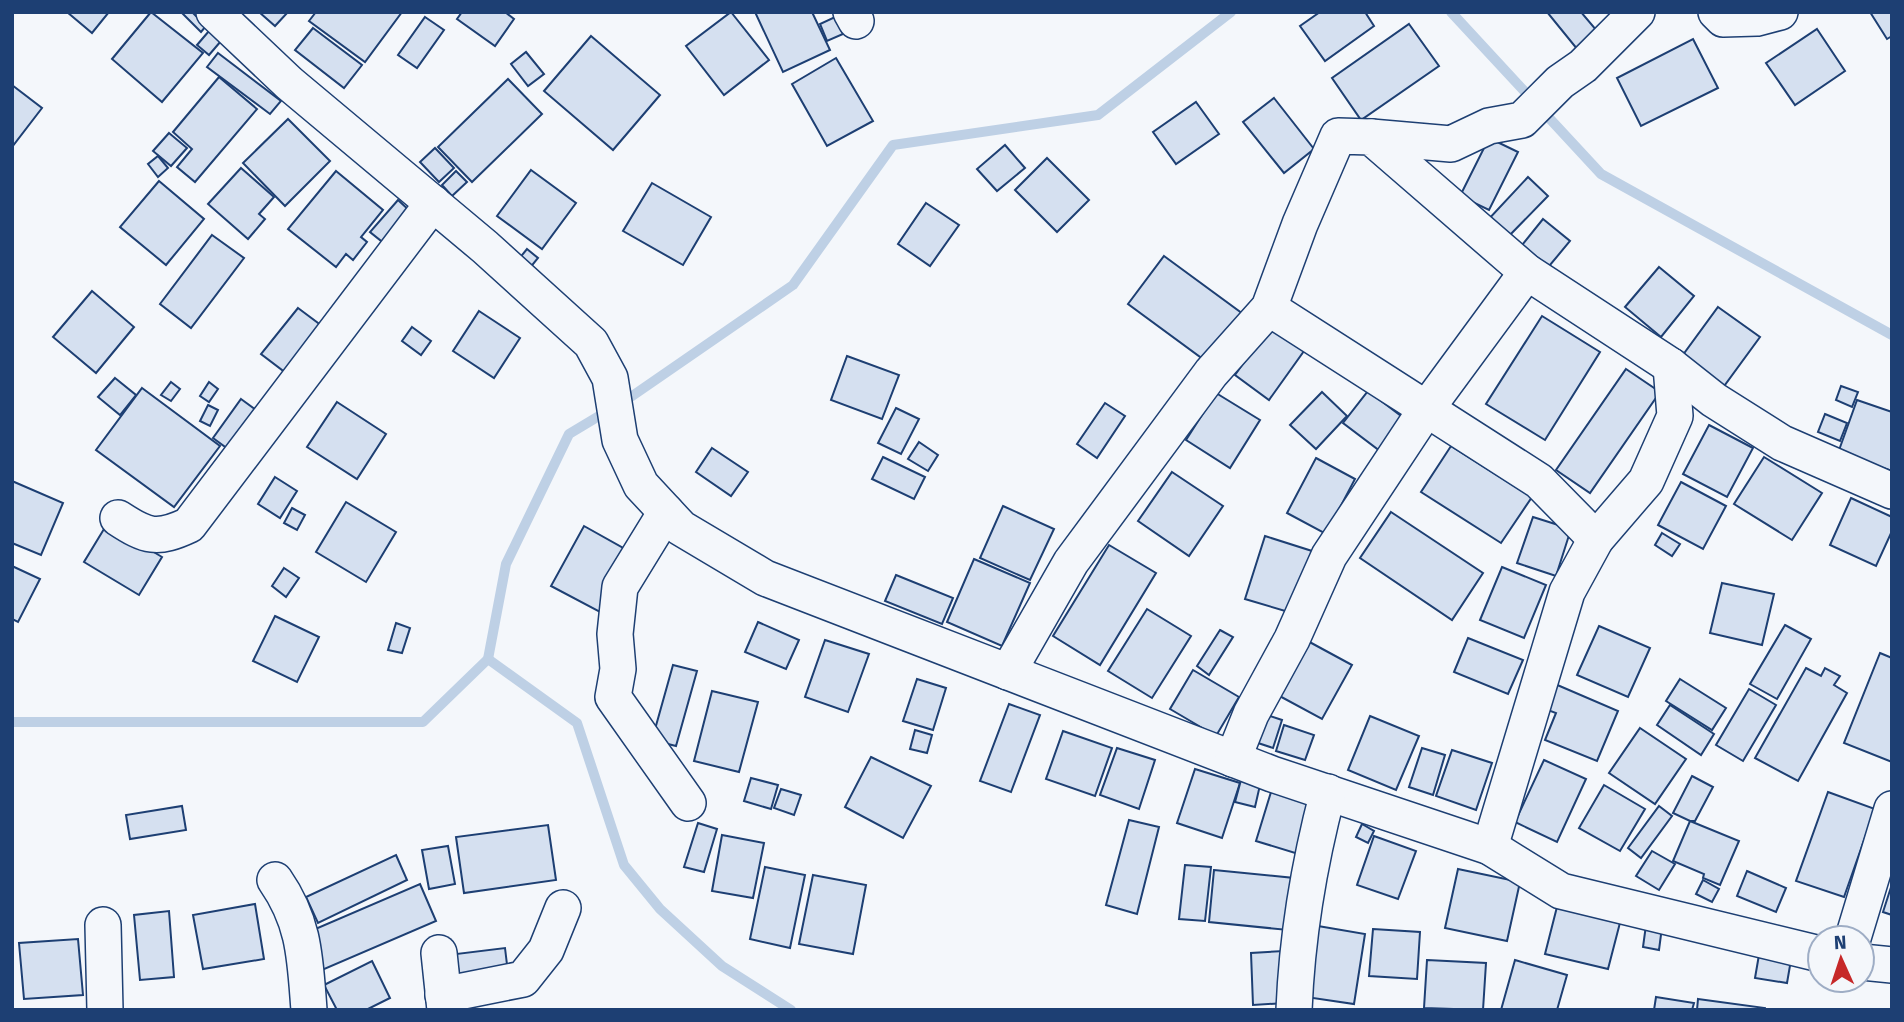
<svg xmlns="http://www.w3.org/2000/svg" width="1904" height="1022" font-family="'Fira Sans',sans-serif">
	<rect width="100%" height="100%" fill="#f4f7fb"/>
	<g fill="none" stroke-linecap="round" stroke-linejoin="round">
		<g stroke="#bed0e5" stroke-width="10">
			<polyline points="1451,12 1601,174 1892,335"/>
			<polyline points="622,403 793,285 893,145 1098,115 1231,12"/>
			<polyline points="488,659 577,723 624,865 660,909 722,966 791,1010"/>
			<polyline points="12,722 423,722 488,659 506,564 569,434 609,410"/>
		</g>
	</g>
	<g fill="#d5e0f0" stroke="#1d3f73" stroke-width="2">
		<polygon points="67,12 109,12 92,33"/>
		<polygon points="151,12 203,53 162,102 112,59"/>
		<polygon points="181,12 192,12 206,26 201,32"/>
		<polygon points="259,12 288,12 275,26"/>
		<polygon points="316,12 402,12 365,62 309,21"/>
		<polygon points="462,12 505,12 514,19 495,46 457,19"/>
		<polygon points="731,12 769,60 724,95 686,46"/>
		<polygon points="755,12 812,12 830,50 783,72"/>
		<polygon points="1320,12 1365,12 1374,26 1325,61 1300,26"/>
		<polygon points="1547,12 1581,12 1603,38 1582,55"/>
		<polygon points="1870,12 1892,12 1892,36 1887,39"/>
		<polygon points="425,17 444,30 417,68 398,55"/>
		<polygon points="835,17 843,34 827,41 820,24"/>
		<polygon points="1409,24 1439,66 1361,120 1332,78"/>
		<polygon points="313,28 362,65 344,88 295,50"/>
		<polygon points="1817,29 1845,71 1795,105 1766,63"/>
		<polygon points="209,31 221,41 209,55 197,45"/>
		<polygon points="591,36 660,95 613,150 544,91"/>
		<polygon points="1693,39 1718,88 1641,126 1617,78"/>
		<polygon points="526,52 544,74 528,86 511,64"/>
		<polygon points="218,53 281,101 270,114 207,67"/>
		<polygon points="836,58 873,121 827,146 792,84"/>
		<polygon points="219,77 257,109 195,182 177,167 192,149 173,132"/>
		<polygon points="508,79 542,114 472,182 438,147"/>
		<polygon points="12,85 42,108 12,147"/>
		<polygon points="1274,98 1314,149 1284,173 1243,122"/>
		<polygon points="1196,102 1219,134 1176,164 1153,132"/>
		<polygon points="288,119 330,161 285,206 243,163"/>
		<polygon points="169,133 187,148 171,166 153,151"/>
		<polygon points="1489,138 1518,152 1489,210 1460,196"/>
		<polygon points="1005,145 1025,168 997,191 977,169"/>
		<polygon points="435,148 454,168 439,182 420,162"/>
		<polygon points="158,156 168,168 158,177 148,164"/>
		<polygon points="1047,158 1089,200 1057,232 1015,190"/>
		<polygon points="241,168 274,197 259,214 265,219 248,239 208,204"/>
		<polygon points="531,170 576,203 542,249 497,216"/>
		<polygon points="336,171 383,210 361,237 367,242 353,260 346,254 336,267 288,229"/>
		<polygon points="456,171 467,182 452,196 442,185"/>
		<polygon points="1528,177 1548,196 1505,240 1486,222"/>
		<polygon points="159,181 204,219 166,265 120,227"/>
		<polygon points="652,183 711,217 683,265 623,231"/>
		<polygon points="398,200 412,213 385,244 370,232"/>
		<polygon points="926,203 959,225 930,266 898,244"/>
		<polygon points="1543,219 1570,241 1540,277 1514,255"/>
		<polygon points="212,235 244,258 191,328 160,304"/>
		<polygon points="527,249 538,258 529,269 518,260"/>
		<polygon points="1164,256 1243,314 1207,362 1128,304"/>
		<polygon points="1659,267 1694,296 1661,337 1625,307"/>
		<polygon points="92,291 134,327 96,373 53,337"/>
		<polygon points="1718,307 1760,337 1719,393 1677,363"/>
		<polygon points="298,308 322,326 286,373 261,354"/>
		<polygon points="479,311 520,338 494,378 453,351"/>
		<polygon points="1542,316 1600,352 1545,440 1486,404"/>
		<polygon points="1270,326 1304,351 1269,400 1235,375"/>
		<polygon points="412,327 431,341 421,355 402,341"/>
		<polygon points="847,356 899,375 882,419 831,400"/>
		<polygon points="1626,369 1660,392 1590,493 1556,470"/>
		<polygon points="115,378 136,395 120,415 98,397"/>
		<polygon points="171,382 180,389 171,401 161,395"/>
		<polygon points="209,382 218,389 209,402 200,396"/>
		<polygon points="1841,386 1858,392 1852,407 1836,400"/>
		<polygon points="142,388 220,446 174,507 96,450"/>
		<polygon points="1368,391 1405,419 1380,451 1343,423"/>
		<polygon points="1322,392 1347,416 1316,449 1290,425"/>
		<polygon points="1216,393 1260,420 1230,468 1186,440"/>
		<polygon points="241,399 256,410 228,449 213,438"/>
		<polygon points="1857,400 1892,412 1892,471 1838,453"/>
		<polygon points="337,402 386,434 357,479 307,447"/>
		<polygon points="1105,403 1125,416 1097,458 1077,444"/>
		<polygon points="208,405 218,410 210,426 200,421"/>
		<polygon points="896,408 919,419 901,454 878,443"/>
		<polygon points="1825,414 1847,423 1840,441 1818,432"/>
		<polygon points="1709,425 1753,448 1727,497 1683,474"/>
		<polygon points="919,442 938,455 928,471 908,459"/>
		<polygon points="1451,446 1532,497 1501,543 1421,492"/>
		<polygon points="712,448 748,472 731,496 696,472"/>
		<polygon points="883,457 925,477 914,499 872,479"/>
		<polygon points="1764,457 1822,493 1792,540 1734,504"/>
		<polygon points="1316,458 1355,479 1326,534 1287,513"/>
		<polygon points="1172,472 1223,506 1189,556 1138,521"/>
		<polygon points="275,477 297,491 280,518 258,504"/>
		<polygon points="12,481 63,503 41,555 12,543"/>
		<polygon points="1681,482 1726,506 1703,549 1658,525"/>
		<polygon points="1851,498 1892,517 1892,531 1876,566 1830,545"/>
		<polygon points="346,502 396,532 366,582 316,552"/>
		<polygon points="1003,506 1054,529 1030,580 980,558"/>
		<polygon points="292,508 305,515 297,530 284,523"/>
		<polygon points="1391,512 1483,573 1452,620 1360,558"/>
		<polygon points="1533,517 1571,529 1556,576 1517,563"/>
		<polygon points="107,524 162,557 139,595 84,562"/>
		<polygon points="584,526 632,553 600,612 551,586"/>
		<polygon points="1662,533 1680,544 1672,556 1655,545"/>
		<polygon points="1265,536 1312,551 1292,613 1245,599"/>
		<polygon points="1109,545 1156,573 1100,665 1053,636"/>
		<polygon points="974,559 1030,583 1002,646 947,622"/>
		<polygon points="12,566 40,579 18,622 12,619"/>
		<polygon points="1502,567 1546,585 1524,638 1480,620"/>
		<polygon points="284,568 299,578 286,597 272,586"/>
		<polygon points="896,575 953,598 942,624 885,601"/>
		<polygon points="1722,583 1774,594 1762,645 1710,633"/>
		<polygon points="1147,609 1191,636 1152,698 1108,671"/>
		<polygon points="275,616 319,637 297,682 253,661"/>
		<polygon points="758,622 799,640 786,669 745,652"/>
		<polygon points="396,623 410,628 402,653 388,650"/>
		<polygon points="1785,625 1811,639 1777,699 1750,684"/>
		<polygon points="1599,626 1650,648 1628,697 1577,675"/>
		<polygon points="1220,630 1233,637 1209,675 1197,666"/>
		<polygon points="1468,638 1523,660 1508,694 1454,672"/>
		<polygon points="1304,639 1352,665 1322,719 1274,693"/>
		<polygon points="825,640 869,654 848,712 805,697"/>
		<polygon points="1880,653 1892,658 1892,762 1844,743"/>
		<polygon points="673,665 697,671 676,746 652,740"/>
		<polygon points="1806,668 1821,676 1825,668 1840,676 1834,685 1847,693 1798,781 1755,758"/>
		<polygon points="1193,670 1239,697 1216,736 1170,709"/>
		<polygon points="917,679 946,688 933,730 903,721"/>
		<polygon points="1680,679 1726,708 1712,730 1666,701"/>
		<polygon points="1555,684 1618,711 1597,761 1545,740 1556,713 1545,709"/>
		<polygon points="1749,689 1776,705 1743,761 1716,745"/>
		<polygon points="712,691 758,702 739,772 694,761"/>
		<polygon points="1009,704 1040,715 1011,792 980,781"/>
		<polygon points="1670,705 1714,734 1701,755 1657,725"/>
		<polygon points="1261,713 1282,720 1273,748 1252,741"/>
		<polygon points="1370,716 1419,736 1396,790 1348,770"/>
		<polygon points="1284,725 1314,735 1305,760 1276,751"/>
		<polygon points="1640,728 1686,759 1655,804 1609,773"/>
		<polygon points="915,730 932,735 927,753 910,749"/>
		<polygon points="1063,731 1112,748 1095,796 1046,779"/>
		<polygon points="1117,748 1155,760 1139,809 1100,795"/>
		<polygon points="1422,748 1445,755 1433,795 1409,787"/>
		<polygon points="1452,750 1492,763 1476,810 1436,796"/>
		<polygon points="871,757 931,786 903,838 845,807"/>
		<polygon points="1544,760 1586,779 1557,842 1515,822"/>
		<polygon points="1195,769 1240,783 1222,838 1177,823"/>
		<polygon points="1692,776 1713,787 1695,821 1690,821 1673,813"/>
		<polygon points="751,778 778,785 771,809 744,801"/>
		<polygon points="1241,780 1260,785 1255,807 1235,802"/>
		<polygon points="1604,785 1645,809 1620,851 1579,828"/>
		<polygon points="781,789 801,795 794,815 774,808"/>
		<polygon points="1271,792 1320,807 1305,856 1256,841"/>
		<polygon points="1828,792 1875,809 1844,897 1796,881"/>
		<polygon points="182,806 186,830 130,839 126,815"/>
		<polygon points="1659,806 1672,816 1641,858 1628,848"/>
		<polygon points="1129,820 1159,827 1137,914 1106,905"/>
		<polygon points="1690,821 1739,841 1720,885 1703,878 1704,874 1673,861"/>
		<polygon points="698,823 717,829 704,872 684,867"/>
		<polygon points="1362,824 1374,831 1368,843 1356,837"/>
		<polygon points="548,825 556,880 464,893 456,837"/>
		<polygon points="722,835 764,843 753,898 712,891"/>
		<polygon points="1374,836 1416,851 1398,899 1357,885"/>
		<polygon points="448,846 455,884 429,889 422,850"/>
		<polygon points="1652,851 1675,864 1659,890 1636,876"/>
		<polygon points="396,855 407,880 318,923 306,897"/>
		<polygon points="1185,865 1211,867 1205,921 1179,919"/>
		<polygon points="765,867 805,875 790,948 750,939"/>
		<polygon points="1458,869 1520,882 1507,941 1445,928"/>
		<polygon points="1214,870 1294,878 1288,930 1209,922"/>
		<polygon points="1747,871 1786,888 1776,912 1737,896"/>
		<polygon points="813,875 866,885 853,954 799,944"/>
		<polygon points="1703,880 1719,889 1712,902 1696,894"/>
		<polygon points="420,884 436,921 322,970 306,933"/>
		<polygon points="1892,884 1892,915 1883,912"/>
		<polygon points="1559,899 1622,915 1608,969 1545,954"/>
		<polygon points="255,904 264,959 203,969 193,915"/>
		<polygon points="169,911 174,977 140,980 134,915"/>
		<polygon points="1646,925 1662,927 1659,950 1643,947"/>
		<polygon points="1318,926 1365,934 1354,1004 1306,997"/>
		<polygon points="1373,929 1420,932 1417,979 1369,976"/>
		<polygon points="78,939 83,995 24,999 19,943"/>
		<polygon points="505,948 508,973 460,980 456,954"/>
		<polygon points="1760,949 1792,954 1787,983 1755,978"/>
		<polygon points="1284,951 1286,1003 1253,1005 1251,953"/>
		<polygon points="1427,960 1486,963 1483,1010 1424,1008"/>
		<polygon points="1515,960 1567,975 1557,1010 1501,1010"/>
		<polygon points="372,961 390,998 366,1010 337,1010 324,985"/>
		<polygon points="1656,997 1694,1003 1692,1010 1654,1010"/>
		<polygon points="1698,999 1765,1008 1765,1010 1697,1010"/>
	</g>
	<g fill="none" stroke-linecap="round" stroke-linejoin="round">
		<defs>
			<g id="minor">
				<polyline points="214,12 289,83 485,247 591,343 610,378 620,440 641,485 681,528 765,578 1272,774 1490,847 1561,891 1820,954"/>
				<polyline points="851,12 856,21"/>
				<polyline points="1716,12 1723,19 1757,18 1780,12"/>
				<polyline points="1371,137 1451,144 1489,126 1522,120 1560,82 1583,66 1637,12"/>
				<polyline points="1269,308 1539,481 1596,539"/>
				<polyline points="666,512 620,587 615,634 618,669 613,697 688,803"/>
				<path d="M118,518C147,537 157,540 189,525L433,203"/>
				<polyline points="1008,672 1071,562 1211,373 1269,308 1300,224 1338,136 1371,137 1527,272 1671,366 1714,400 1782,443 1892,491"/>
				<polyline points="1233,759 1251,714 1292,639 1329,556 1427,408 1527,272"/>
				<polyline points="1490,847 1567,592 1596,539 1646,481 1675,416 1671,366"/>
				<path d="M275,880C305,923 305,959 309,1010"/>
				<polyline points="103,925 105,1010"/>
				<polyline points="1853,938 1892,809"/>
				<polyline points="439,953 445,1010"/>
				<polyline points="1862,962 1892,965"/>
				<polyline points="443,995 523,979 546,950 563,908"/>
				<path d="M1294,1010C1297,936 1309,864 1328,792"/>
			</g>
		</defs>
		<use href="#minor" stroke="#1d3f73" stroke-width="38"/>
		<use href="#minor" stroke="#f4f7fb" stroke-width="35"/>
	</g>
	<rect width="1904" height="1022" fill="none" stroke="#1d3f73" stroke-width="28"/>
	<g transform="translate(1841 959) rotate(357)"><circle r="33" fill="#f4f7fb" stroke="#9eadc5" stroke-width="2"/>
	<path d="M0-5L12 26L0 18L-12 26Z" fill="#c62828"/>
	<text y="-10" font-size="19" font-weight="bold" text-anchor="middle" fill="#1d3f73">N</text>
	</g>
</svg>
